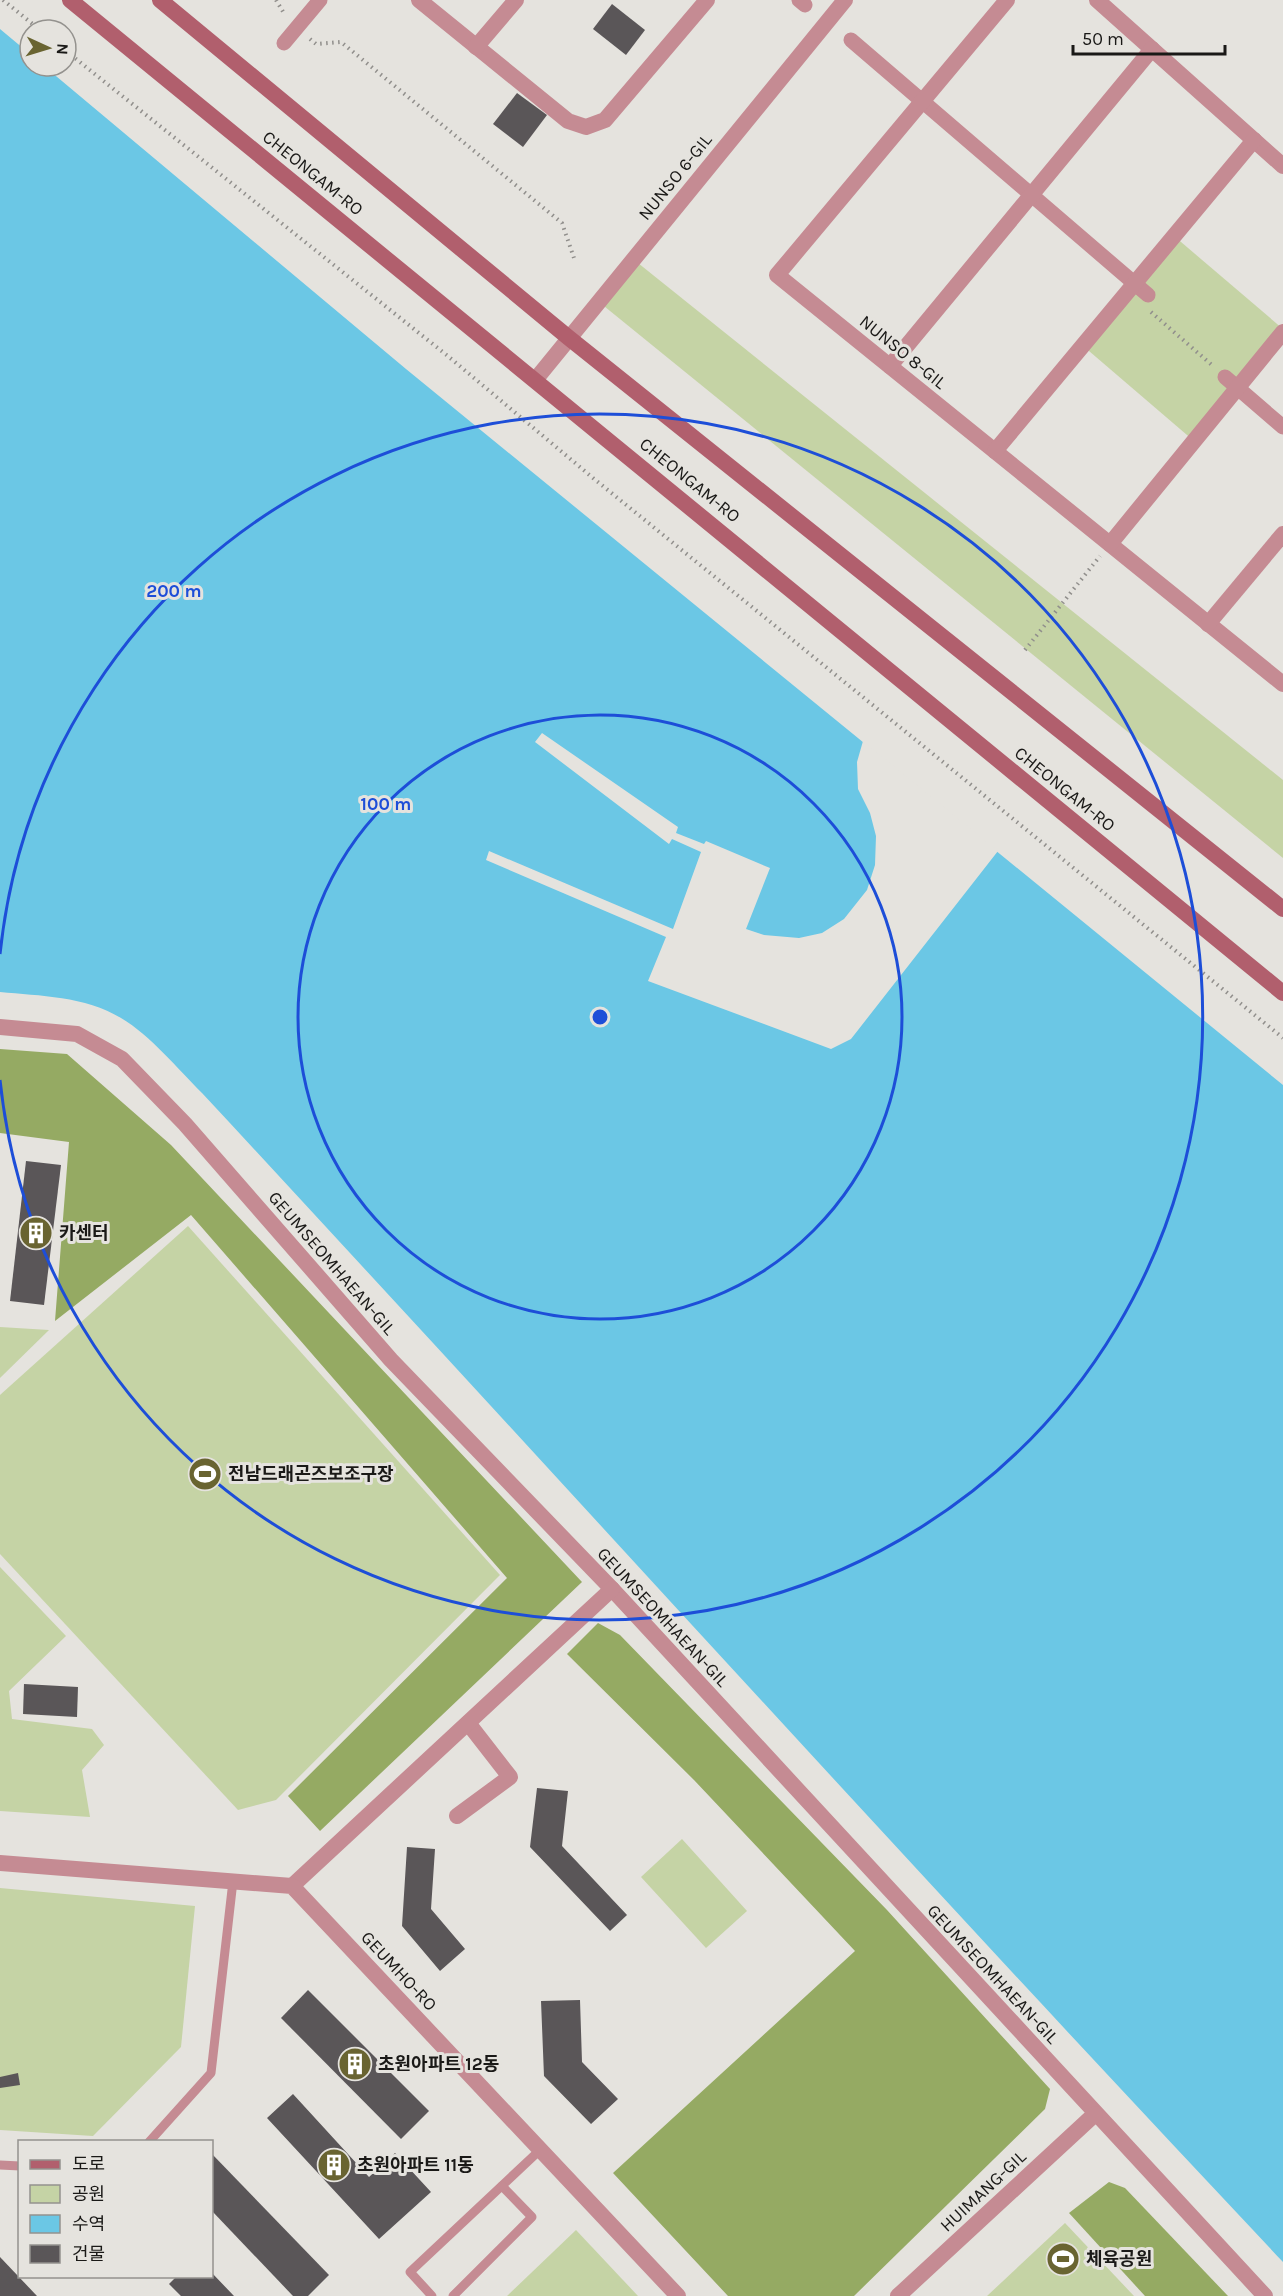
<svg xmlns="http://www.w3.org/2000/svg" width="1283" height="2296" font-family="Karla,'Noto Sans KR',sans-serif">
	<rect width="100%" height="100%" fill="#e5e3de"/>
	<g fill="#c5d3a5">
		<polygon points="1174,236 1283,329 1194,441 1082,345"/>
		<polygon points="633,259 1283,780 1283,858 599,302"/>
		<polygon points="188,1226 500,1575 276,1800 238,1810 0,1554 0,1395"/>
		<polygon points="0,1327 49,1330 0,1378"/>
		<polygon points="0,1567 66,1636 9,1691 12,1719 92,1729 104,1745 82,1770 90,1817 0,1811"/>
		<polygon points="682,1839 747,1911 706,1948 641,1877"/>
		<polygon points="0,1888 195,1906 181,2047 93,2136 0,2130"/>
		<polygon points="1065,2223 1134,2296 987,2296"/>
		<polygon points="576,2230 638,2296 507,2296"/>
	</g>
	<g fill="#95aa63">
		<polygon points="0,1049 67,1054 171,1145 582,1582 320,1831 288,1796 507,1578 191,1215 55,1321 69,1142 0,1133"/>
		<polygon points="598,1623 620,1635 887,1910 1050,2089 1045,2109 854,2296 728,2296 613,2173 855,1951 694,1780 567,1654"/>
		<polygon points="1109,2182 1125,2188 1228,2296 1145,2296 1069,2213"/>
	</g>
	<path fill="#6bc7e5" d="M0,29L30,54V66H44L406,369L1283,1085V2262C919,1876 563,1482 202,1093C177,1068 151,1036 121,1018C85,996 40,996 0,992Z"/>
	<polygon fill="#e5e3de" points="542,733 678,827 676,833 704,844 706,841 770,868 746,929 764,935 799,938 822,933 844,919 867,890 875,865 876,836 870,813 858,789 857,762 863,741 998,851 851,1039 831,1049 648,981 666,937 486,860 489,851 673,929 701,852 672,839 669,844 535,742"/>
	<g fill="#5a5658">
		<polygon points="612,4 645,30 626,55 593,29"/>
		<polygon points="517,93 547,115 523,147 493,124"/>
		<polygon points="26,1161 61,1165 44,1305 10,1301"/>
		<polygon points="24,1684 78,1687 77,1717 23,1714"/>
		<polygon points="537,1788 568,1791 562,1846 627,1915 610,1931 530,1847"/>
		<polygon points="407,1847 435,1849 431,1909 465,1949 440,1971 402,1926"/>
		<polygon points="308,1990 429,2111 401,2139 281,2018"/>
		<polygon points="580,2000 582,2062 618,2099 591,2124 544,2076 541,2001"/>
		<polygon points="18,2073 20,2085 0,2088 0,2077"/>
		<polygon points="293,2094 369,2177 395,2153 431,2192 379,2239 267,2118"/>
		<polygon points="212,2154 329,2275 308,2296 293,2296 212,2211"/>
		<polygon points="0,2257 37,2296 0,2296"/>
		<polygon points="212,2273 234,2296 181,2296 169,2284 177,2276 212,2276"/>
	</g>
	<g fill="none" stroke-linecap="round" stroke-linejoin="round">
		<g stroke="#918f8c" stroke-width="4" stroke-dasharray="1.5 4.5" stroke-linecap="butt">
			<polyline points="3,0 40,30"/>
			<polyline points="276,0 285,15"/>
			<polyline points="310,39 316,44 341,42 562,223 575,261"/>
			<polyline points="66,51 449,357 593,478 1283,1038"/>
			<polyline points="1151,312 1213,366"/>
			<polyline points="1025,650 1100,556"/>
		</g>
		<g stroke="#c58b93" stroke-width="9">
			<polyline points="149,2142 211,2073 233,1881"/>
			<polyline points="0,2165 20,2166"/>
			<polyline points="432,2296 410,2272 540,2150"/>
			<polyline points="453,2296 532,2217 502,2186"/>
		</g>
		<g stroke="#c58b93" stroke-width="15">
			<polyline points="799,0 805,5"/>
			<polyline points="851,40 1148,295"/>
			<polyline points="284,43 320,0"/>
			<polyline points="1225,377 1283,427"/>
		</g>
		<g stroke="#c58b93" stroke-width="16">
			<polyline points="419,0 568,121 586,127 605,120 707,0"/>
			<polyline points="1007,0 777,275 1283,684"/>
			<polyline points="1097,0 1283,166"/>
			<polyline points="476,47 516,0"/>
			<polyline points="890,366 1152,49"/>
			<polyline points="995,451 1254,140"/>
			<polyline points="1110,544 1283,332"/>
			<polyline points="1208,624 1283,534"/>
			<polyline points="0,1027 77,1034 122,1059 185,1124 391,1360 612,1589 1265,2296"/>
			<polyline points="457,1816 510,1777 468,1723"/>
			<polyline points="292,1886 612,1589"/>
		</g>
		<g stroke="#c58b93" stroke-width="16">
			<polyline points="536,379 845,0"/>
			<polyline points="0,1863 292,1886 678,2296"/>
			<polyline points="898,2296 1095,2114"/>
		</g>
		<g stroke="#b15f6d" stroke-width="16">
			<polyline points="70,0 1283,993"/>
			<polyline points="160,0 569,338 1283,909"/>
		</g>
	</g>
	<g fill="none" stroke="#1d4ed8" stroke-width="3">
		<circle cx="600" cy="1017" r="302"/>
		<path d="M0 954A603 603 0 1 1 0 1080"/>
	</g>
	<defs>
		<symbol id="building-disc" viewBox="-11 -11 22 22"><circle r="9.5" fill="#696431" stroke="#e5e3de"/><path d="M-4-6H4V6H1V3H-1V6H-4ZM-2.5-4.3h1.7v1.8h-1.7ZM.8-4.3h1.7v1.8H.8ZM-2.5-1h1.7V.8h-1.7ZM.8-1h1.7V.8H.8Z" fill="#fff"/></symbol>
		<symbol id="stadium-disc" viewBox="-11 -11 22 22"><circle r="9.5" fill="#696431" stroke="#e5e3de"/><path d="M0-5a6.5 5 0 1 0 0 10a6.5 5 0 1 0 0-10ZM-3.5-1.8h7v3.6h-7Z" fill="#fff"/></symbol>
	</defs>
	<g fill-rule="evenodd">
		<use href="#building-disc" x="17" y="1214" width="38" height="38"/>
		<use href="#stadium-disc" x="186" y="1455" width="38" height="38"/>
		<use href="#building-disc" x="336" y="2045" width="38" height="38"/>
		<use href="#building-disc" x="315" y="2146" width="38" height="38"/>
		<use href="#stadium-disc" x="1044" y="2240" width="38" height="38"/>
	</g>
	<g text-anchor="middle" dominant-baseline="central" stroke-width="6" stroke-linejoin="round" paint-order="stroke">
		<g font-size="18" fill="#1a1917" stroke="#e5e3de">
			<text transform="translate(313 173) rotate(39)">CHEONGAM-RO</text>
			<text transform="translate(675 177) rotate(-51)">NUNSO 6-GIL</text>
			<text transform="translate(903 352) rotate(39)">NUNSO 8-GIL</text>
			<text transform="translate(690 480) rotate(39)">CHEONGAM-RO</text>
			<text transform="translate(1065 789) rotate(39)">CHEONGAM-RO</text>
			<text transform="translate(332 1263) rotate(49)">GEUMSEOMHAEAN-GIL</text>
			<text transform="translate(663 1617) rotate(47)">GEUMSEOMHAEAN-GIL</text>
			<text transform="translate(399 1971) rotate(47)">GEUMHO-RO</text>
			<text transform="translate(993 1974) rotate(47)">GEUMSEOMHAEAN-GIL</text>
			<text transform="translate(983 2191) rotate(-43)">HUIMANG-GIL</text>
		</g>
		<g font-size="18" font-weight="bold" fill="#1a1917" stroke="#e5e3de" text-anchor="start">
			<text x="59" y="1233">카센터</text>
			<text x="228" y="1474">전남드래곤즈보조구장</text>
			<text x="378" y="2064">초원아파트 12동</text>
			<text x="357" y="2165">초원아파트 11동</text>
			<text x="1086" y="2259">체육공원</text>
		</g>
	</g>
	<circle cx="600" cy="1017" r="9" fill="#1d4ed8" stroke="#e5e3de" stroke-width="3"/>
	<g font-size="18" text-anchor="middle" font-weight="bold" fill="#1d4ed8" stroke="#e5e3de" stroke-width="6" stroke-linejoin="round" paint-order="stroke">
		<text x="174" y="597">200 m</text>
		<text x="386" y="810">100 m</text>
	</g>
	<rect x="18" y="2140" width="195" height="138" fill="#e5e3de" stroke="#94928e" stroke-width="1.5"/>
	<rect x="30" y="2160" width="30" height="9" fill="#b15f6d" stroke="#94928e" stroke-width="1.5"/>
	<text x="72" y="2170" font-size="18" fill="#1a1917">도로</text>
	<rect x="30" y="2185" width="30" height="18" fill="#c5d3a5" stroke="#94928e" stroke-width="1.5"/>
	<text x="72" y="2200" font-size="18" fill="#1a1917">공원</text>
	<rect x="30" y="2215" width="30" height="18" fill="#6bc7e5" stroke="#94928e" stroke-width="1.5"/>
	<text x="72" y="2230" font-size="18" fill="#1a1917">수역</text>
	<rect x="30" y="2245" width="30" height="18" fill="#5a5658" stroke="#94928e" stroke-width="1.5"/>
	<text x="72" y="2260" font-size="18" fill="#1a1917">건물</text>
	<g transform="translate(48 48) rotate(94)"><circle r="28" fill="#e5e3de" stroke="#94928e" stroke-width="1.5"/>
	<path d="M0-4.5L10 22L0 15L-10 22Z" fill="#696431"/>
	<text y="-9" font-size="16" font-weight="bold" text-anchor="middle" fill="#1a1917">N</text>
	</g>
	<path d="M1073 45v9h152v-9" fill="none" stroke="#1a1917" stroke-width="3"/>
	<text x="1082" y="45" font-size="18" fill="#1a1917" stroke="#e5e3de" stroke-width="4.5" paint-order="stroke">50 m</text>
</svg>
